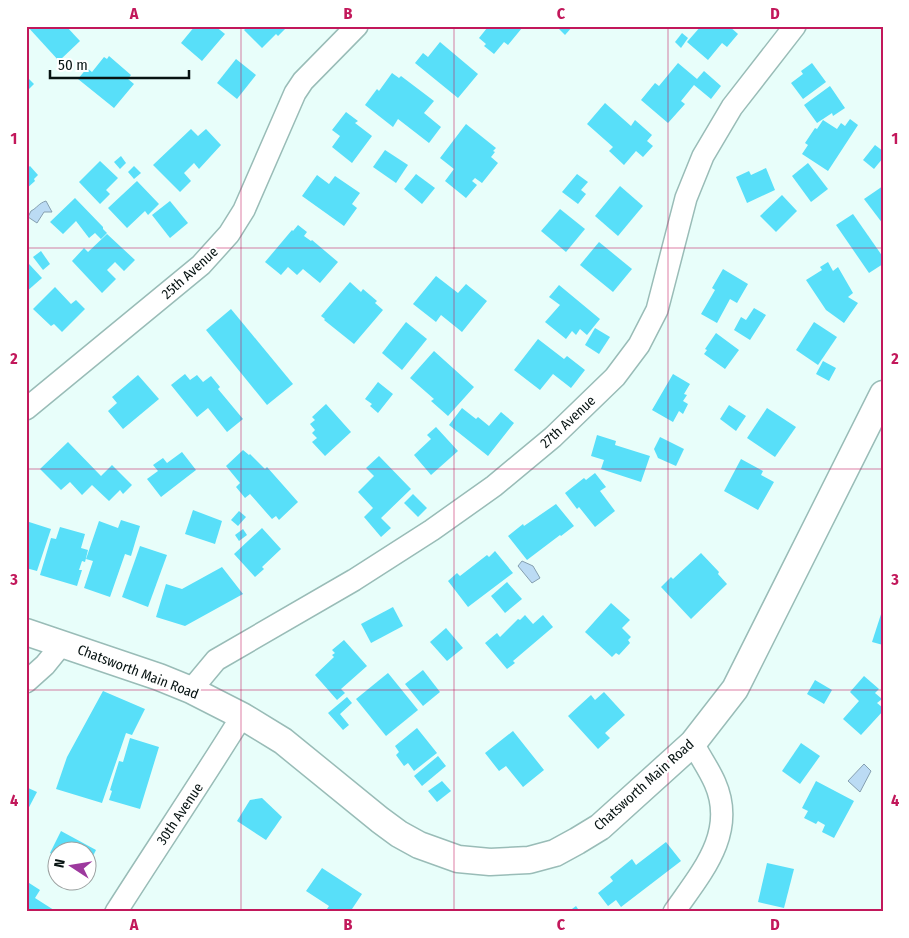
<svg xmlns="http://www.w3.org/2000/svg" width="909" height="938" font-family="'Fira Sans Condensed',sans-serif">
	<rect width="100%" height="100%" fill="#e8fefa"/>
	<g fill="#bbdbf4" stroke="#859fb0">
		<path d="M46,201L52,212H44L37,223L28,217L31,211C37,208 39,203 46,201Z"/>
		<polygon points="522,561 533,566 540,578 532,583 518,566"/>
		<polygon points="864,764 871,771 860,792 848,781"/>
	</g>
	<g fill="#58dff9">
		<polygon points="27,26 66,26 80,41 59,61"/>
		<polygon points="195,26 210,26 211,28 215,26 225,34 202,61 181,43"/>
		<polygon points="248,26 288,26 278,36 276,34 262,48 244,30"/>
		<polygon points="485,26 520,26 522,28 508,45 504,42 494,54 484,46 486,44 479,38 487,28"/>
		<polygon points="556,26 573,26 565,35"/>
		<polygon points="701,26 729,26 738,34 727,47 722,43 708,60 687,42"/>
		<polygon points="682,33 688,38 681,48 675,42"/>
		<polygon points="440,42 478,74 458,98 415,63 423,53 428,57"/>
		<polygon points="109,56 131,75 128,79 134,84 114,108 78,79 87,68 92,72 104,57 107,59"/>
		<polygon points="236,59 256,75 237,99 217,83"/>
		<polygon points="678,63 697,79 704,71 721,86 711,99 694,85 681,101 685,104 668,123 641,100 655,83 659,86"/>
		<polygon points="812,63 826,82 803,99 791,83 803,74 801,71"/>
		<polygon points="392,73 399,78 401,76 434,101 424,113 441,127 429,143 398,119 393,127 365,105 377,89 379,91"/>
		<polygon points="26,76 34,84 26,92"/>
		<polygon points="830,86 845,108 833,116 832,113 817,123 804,105"/>
		<polygon points="605,103 631,126 635,120 652,135 647,141 653,146 643,157 636,151 624,165 609,151 613,147 587,124"/>
		<polygon points="346,112 358,121 355,123 372,136 352,163 332,147 340,136 332,130"/>
		<polygon points="850,119 858,125 828,171 802,154 808,145 805,143 815,128 817,129 823,120 837,129 841,123 845,126"/>
		<polygon points="466,124 496,148 493,151 495,152 491,157 498,163 482,183 475,178 472,181 477,185 466,198 445,181 454,169 440,158"/>
		<polygon points="191,129 198,136 206,129 221,145 199,169 194,163 184,173 191,181 180,192 153,165"/>
		<polygon points="875,145 883,151 883,158 874,169 863,160"/>
		<polygon points="385,150 408,165 396,183 373,167"/>
		<polygon points="121,156 126,163 120,169 114,162"/>
		<polygon points="100,161 118,178 106,190 110,194 100,204 79,182"/>
		<polygon points="808,163 828,189 811,202 792,176"/>
		<polygon points="30,166 38,175 34,179 35,181 26,189 26,169"/>
		<polygon points="134,166 141,173 134,179 128,172"/>
		<polygon points="766,168 775,190 747,203 736,177 749,171 751,175"/>
		<polygon points="416,174 435,188 422,204 404,189"/>
		<polygon points="577,174 588,182 581,190 586,194 578,204 562,192"/>
		<polygon points="317,175 329,184 335,176 360,193 352,204 357,208 344,226 302,196"/>
		<polygon points="137,181 159,204 148,215 145,211 127,228 108,208"/>
		<polygon points="620,186 643,206 618,236 595,216"/>
		<polygon points="883,186 883,224 864,199"/>
		<polygon points="782,195 797,211 776,232 760,216"/>
		<polygon points="75,198 103,227 103,229 107,233 101,239 95,233 89,238 76,221 63,234 50,222"/>
		<polygon points="170,201 188,223 170,238 152,215"/>
		<polygon points="560,209 585,229 566,252 541,231"/>
		<polygon points="853,214 883,257 883,264 869,273 836,225"/>
		<polygon points="298,225 307,232 304,236 311,241 312,240 338,262 320,283 303,269 297,275 288,267 281,275 265,262 292,230 293,231"/>
		<polygon points="107,234 135,260 124,271 115,262 107,270 116,279 102,293 72,261 84,248 88,252"/>
		<polygon points="599,242 632,269 613,292 580,265"/>
		<polygon points="41,251 50,264 43,270 33,257"/>
		<polygon points="828,262 833,271 838,267 853,293 848,297 858,303 844,323 826,310 806,280 822,270 820,267"/>
		<polygon points="29,264 42,278 26,292 26,267"/>
		<polygon points="723,269 748,284 737,303 730,299 717,323 701,314 715,290 712,288"/>
		<polygon points="436,276 458,293 466,284 487,301 462,332 441,315 436,322 413,304"/>
		<polygon points="350,282 361,292 363,289 377,301 375,303 383,310 354,344 324,320 325,319 321,316"/>
		<polygon points="559,285 600,319 587,335 580,329 576,335 572,331 566,339 545,322 560,305 549,297"/>
		<polygon points="55,287 71,304 76,300 85,309 62,332 54,324 51,326 33,309"/>
		<polygon points="754,308 766,315 750,340 734,330 741,317 746,320"/>
		<polygon points="231,309 293,384 267,405 206,330"/>
		<polygon points="406,322 427,339 402,370 382,353"/>
		<polygon points="814,322 837,337 818,365 796,350"/>
		<polygon points="595,328 610,337 599,354 585,345"/>
		<polygon points="716,333 739,350 725,369 704,354 707,350 705,349"/>
		<polygon points="538,339 564,359 567,356 585,370 571,388 553,374 540,390 514,370"/>
		<polygon points="434,351 474,387 448,416 431,401 434,399 410,378"/>
		<polygon points="823,361 836,368 829,381 816,374"/>
		<polygon points="185,374 190,380 197,375 203,382 211,376 220,387 218,389 243,419 227,432 208,408 197,417 171,385"/>
		<polygon points="673,374 690,384 684,394 687,395 683,401 688,404 683,414 679,411 673,422 652,410"/>
		<polygon points="138,375 159,399 123,429 108,411 117,403 112,397"/>
		<polygon points="378,382 393,394 378,413 370,406 372,404 365,399"/>
		<polygon points="326,404 351,432 325,456 312,442 317,438 312,433 315,430 310,424 315,420 312,417"/>
		<polygon points="729,405 746,416 736,431 720,419"/>
		<polygon points="462,408 476,419 478,417 489,426 501,412 514,423 488,456 449,425"/>
		<polygon points="767,408 796,427 775,457 747,438"/>
		<polygon points="436,427 458,451 431,475 414,455 431,439 427,435"/>
		<polygon points="597,435 616,441 615,445 650,456 641,482 601,469 604,460 591,456"/>
		<polygon points="660,437 684,449 676,466 658,458 654,449"/>
		<polygon points="68,442 101,476 112,465 132,485 123,494 120,490 109,501 92,485 82,495 70,482 61,490 40,469"/>
		<polygon points="243,450 249,455 250,454 265,469 267,467 298,502 279,520 276,516 272,519 250,494 245,498 236,487 240,483 226,466"/>
		<polygon points="182,452 196,470 161,497 147,479 158,471 153,465 163,458 167,463"/>
		<polygon points="379,456 411,489 381,518 391,528 381,537 364,517 373,508 358,492 374,476 366,468"/>
		<polygon points="741,459 763,471 761,475 774,482 758,510 724,491"/>
		<polygon points="595,473 606,487 600,491 615,511 595,527 579,507 577,509 565,493 584,478 586,480"/>
		<polygon points="413,494 427,508 418,517 404,503"/>
		<polygon points="556,504 574,526 561,536 560,535 527,560 508,536 523,524 524,526"/>
		<polygon points="193,510 222,521 215,544 185,534"/>
		<polygon points="239,511 246,517 238,526 231,520"/>
		<polygon points="121,520 140,526 131,556 125,554 110,597 84,588 93,561 86,559 99,521 118,528"/>
		<polygon points="26,521 51,529 37,571 26,568"/>
		<polygon points="60,527 85,534 81,548 88,550 85,562 82,561 79,570 82,570 77,586 40,575 51,538 56,539"/>
		<polygon points="262,528 281,549 262,567 264,569 255,577 234,554"/>
		<polygon points="243,529 247,535 239,541 235,535"/>
		<polygon points="140,546 167,555 148,607 122,597"/>
		<polygon points="495,551 513,573 468,607 448,581 457,573 460,576 487,555 489,557"/>
		<polygon points="701,553 719,572 718,574 727,584 691,619 661,587 671,577 673,579"/>
		<polygon points="222,567 243,594 185,626 156,617 166,584 182,589"/>
		<polygon points="507,582 522,599 505,613 491,596"/>
		<polygon points="611,603 630,620 622,628 631,637 628,640 630,643 619,655 616,653 612,657 585,632"/>
		<polygon points="393,607 403,626 371,643 361,624"/>
		<polygon points="883,608 883,645 872,642"/>
		<polygon points="525,615 533,624 543,615 553,627 513,661 515,663 507,669 485,643 497,633 500,637 518,619 520,620"/>
		<polygon points="446,628 463,648 447,661 430,642"/>
		<polygon points="344,640 367,666 341,689 345,693 337,700 315,675 334,657 332,655 335,653 332,650"/>
		<polygon points="423,670 440,692 423,706 405,684"/>
		<polygon points="388,673 418,710 386,736 356,699"/>
		<polygon points="864,676 879,689 875,693 882,699 877,703 883,708 883,711 861,735 843,719 859,701 850,692"/>
		<polygon points="815,680 832,690 824,704 807,694"/>
		<polygon points="103,691 145,709 132,735 126,733 102,803 56,789 67,757"/>
		<polygon points="604,692 625,715 605,733 610,738 598,749 568,716 591,695 595,700"/>
		<polygon points="347,697 352,703 340,714 349,725 343,730 328,713"/>
		<polygon points="417,728 437,753 414,771 408,763 404,766 396,755 399,752 395,746"/>
		<polygon points="513,731 544,770 523,787 506,766 499,771 485,753"/>
		<polygon points="130,738 159,747 140,809 109,800 112,791 110,790 119,761 123,762"/>
		<polygon points="801,743 820,756 800,784 782,771"/>
		<polygon points="438,756 446,766 422,786 414,776"/>
		<polygon points="442,781 451,791 437,802 428,791"/>
		<polygon points="816,781 854,801 834,838 822,832 825,825 818,821 816,824 804,818 808,811 802,808"/>
		<polygon points="26,787 37,792 26,813"/>
		<polygon points="262,798 282,817 266,840 237,821 250,800"/>
		<polygon points="61,831 96,850 88,866 88,850 58,850 58,858 50,853"/>
		<polygon points="666,842 681,861 621,907 616,900 608,906 598,893 613,881 610,877 632,859 636,865"/>
		<polygon points="767,863 794,869 784,908 758,902"/>
		<polygon points="322,868 362,894 350,912 332,912 327,909 329,906 306,891"/>
		<polygon points="26,881 40,890 35,898 57,912 26,912"/>
		<polygon points="576,906 580,912 568,912"/>
	</g>
	<g fill="none" stroke-linecap="round" stroke-linejoin="round">
		<defs>
			<g id="minor">
				<polyline points="26,409 201,265 229,234 244,210 295,93 303,81 357,26"/>
				<polyline points="26,682 45,665 62,644"/>
				<polyline points="191,690 216,660 354,580 432,530 494,486 553,437 615,377 639,345 657,310 686,198 703,156 732,107 795,26"/>
				<path d="M116,912C158,846 201,782 242,716"/>
				<path d="M674,912C701,873 737,833 715,783C709,769 700,757 693,743"/>
			</g>
			<polyline id="tertiary" points="26,632 159,677 191,690 242,716 283,741 380,820 399,834 419,845 458,859 490,862 529,860 555,853 577,841 600,827 693,743 735,689 883,394"/>
		</defs>
		<use href="#minor" stroke="#99bcb7" stroke-width="24"/>
		<use href="#tertiary" stroke="#99bcb7" stroke-width="29"/>
		<use href="#minor" stroke="#fff" stroke-width="21"/>
		<use href="#tertiary" stroke="#fff" stroke-width="26"/>
	</g>
	<path fill="none" stroke="#c2185b" stroke-width="1" stroke-opacity="0.55" d="M241,26V912M454,26V912M668,26V912M26,248H883M26,469H883M26,690H883"/>
	<g text-anchor="middle" dominant-baseline="central" stroke-width="4.5" stroke-linejoin="round" paint-order="stroke">
		<g font-size="14" fill="#071312" stroke="#fff">
			<text transform="translate(190 273) rotate(-42)">25th Avenue</text>
			<text transform="translate(568 422) rotate(-43)">27th Avenue</text>
			<text transform="translate(138 672) rotate(21)">Chatsworth Main Road</text>
			<text transform="translate(644 785) rotate(-42)">Chatsworth Main Road</text>
			<text transform="translate(180 814) rotate(-56)">30th Avenue</text>
		</g>
	</g>
	<rect width="909" height="938" fill="none" stroke="#ffffff" stroke-width="55"/>
	<g transform="translate(72 866) rotate(282)"><circle r="24" fill="#ffffff" stroke="#9ca1a0"/>
	<path d="M0-4L9 19L0 12L-9 19Z" fill="#9d399e"/>
	<text y="-8" font-size="14" font-weight="bold" text-anchor="middle" fill="#071312">N</text>
	</g>
	<path d="M50 70v8h139v-8" fill="none" stroke="#071312" stroke-width="2.5"/>
	<text x="58" y="70" font-size="15" fill="#071312" stroke="#ffffff" stroke-width="4" paint-order="stroke">50 m</text>
	<rect x="28" y="28" width="854" height="882" fill="none" stroke="#c2185b" stroke-width="2"/>
	<g font-size="16" text-anchor="middle" font-weight="bold" fill="#c2185b">
		<text x="134" y="19">A</text>
		<text x="348" y="19">B</text>
		<text x="561" y="19">C</text>
		<text x="775" y="19">D</text>
		<text x="14" y="144">1</text>
		<text x="895" y="144">1</text>
		<text x="14" y="364">2</text>
		<text x="895" y="364">2</text>
		<text x="14" y="585">3</text>
		<text x="895" y="585">3</text>
		<text x="14" y="806">4</text>
		<text x="895" y="806">4</text>
		<text x="134" y="930">A</text>
		<text x="348" y="930">B</text>
		<text x="561" y="930">C</text>
		<text x="775" y="930">D</text>
	</g>
</svg>
